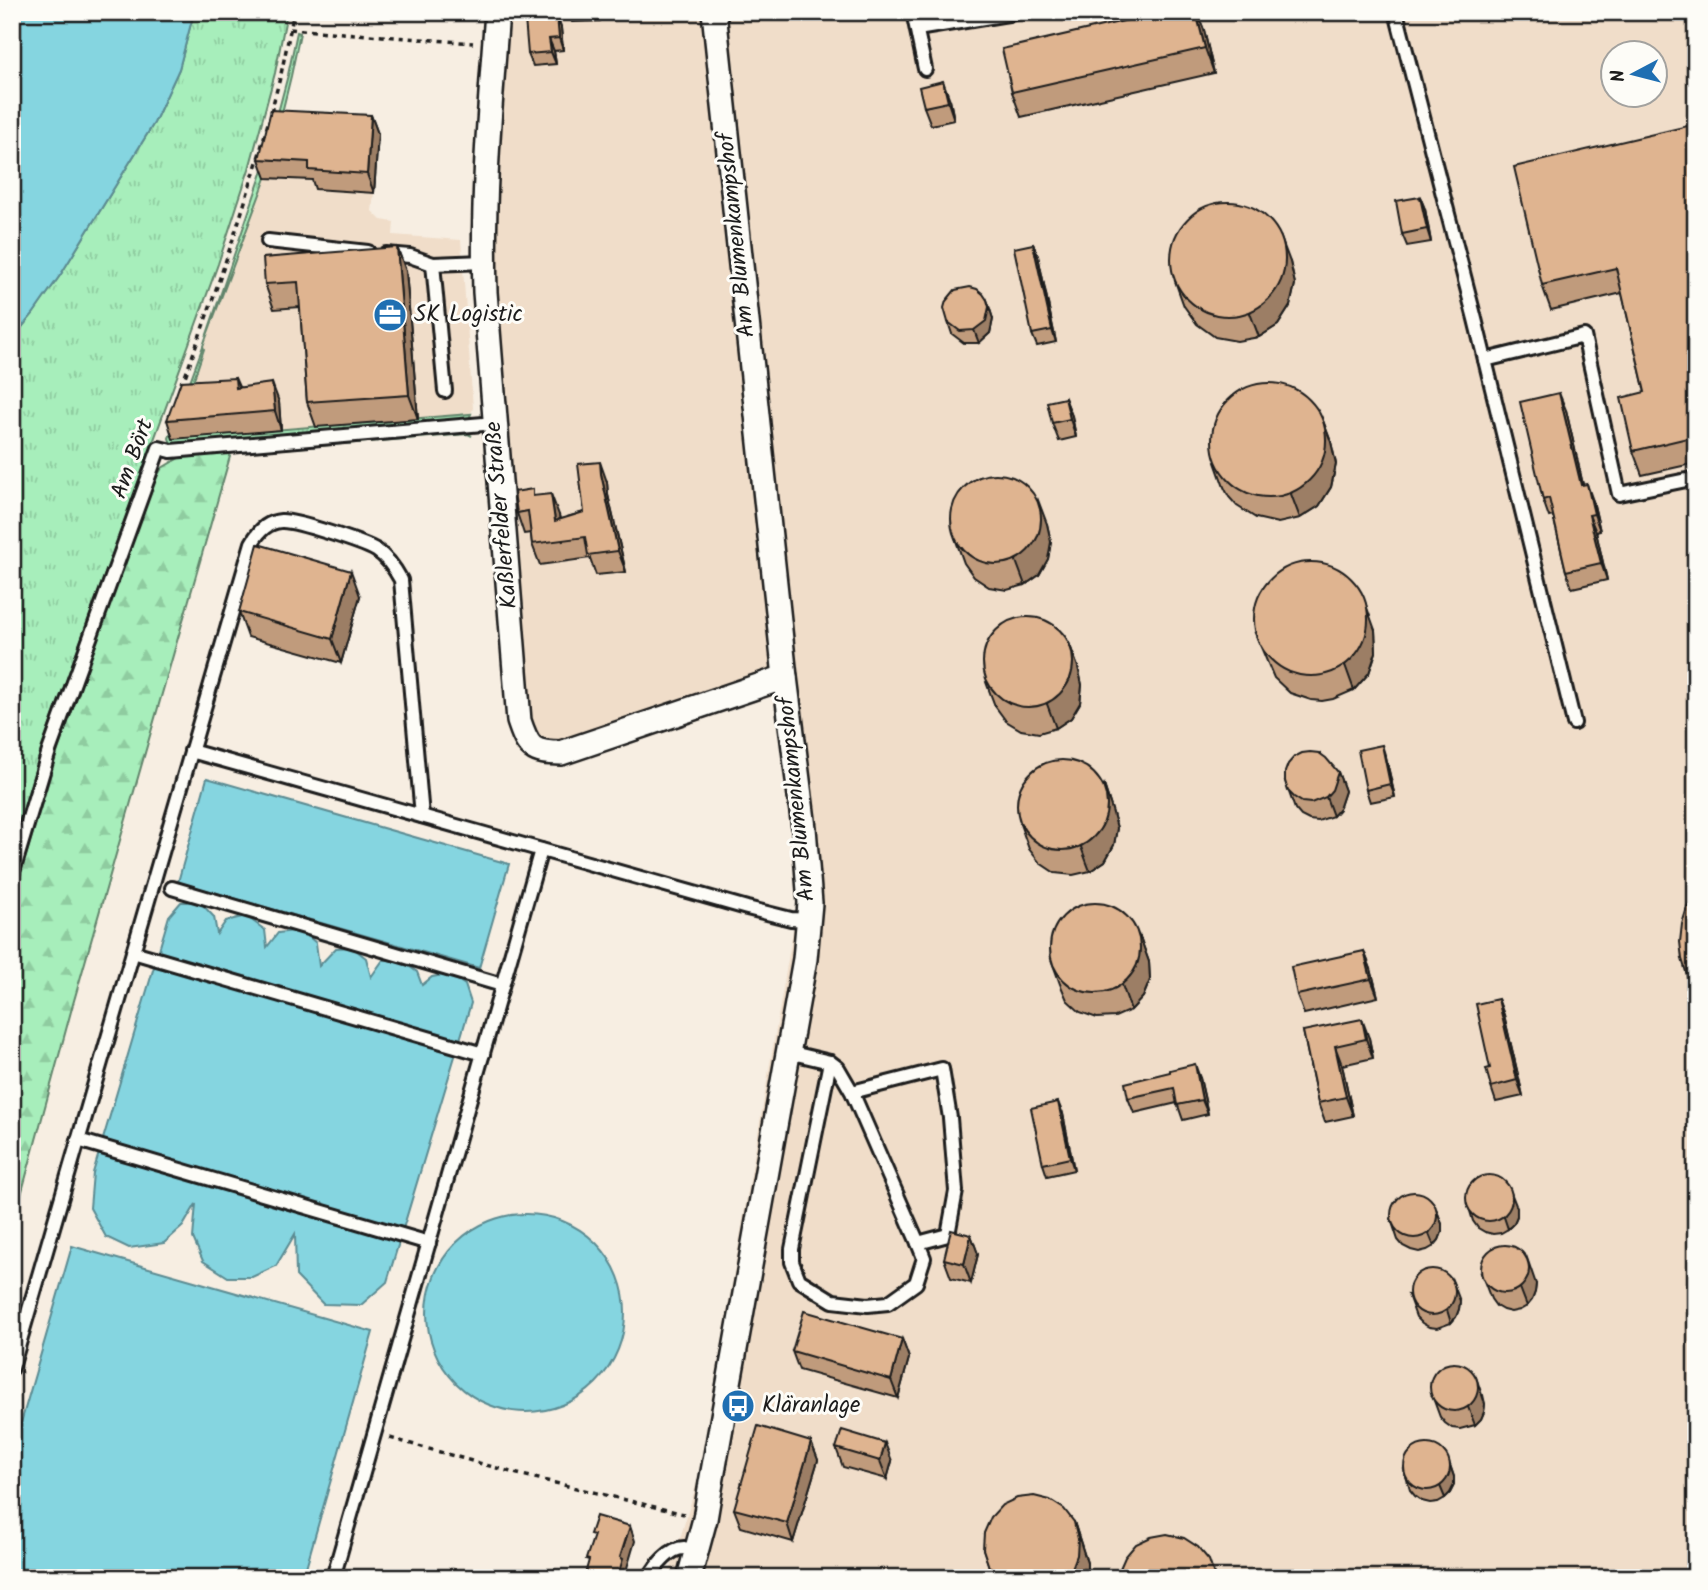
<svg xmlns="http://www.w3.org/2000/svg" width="1708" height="1590" font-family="Kalam,sans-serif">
	<defs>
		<pattern id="grass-tufts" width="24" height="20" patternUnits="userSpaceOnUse" patternTransform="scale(1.75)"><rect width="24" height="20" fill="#a7eebb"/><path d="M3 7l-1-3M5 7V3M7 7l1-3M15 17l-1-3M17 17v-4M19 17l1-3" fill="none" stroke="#8fcca0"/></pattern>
		<pattern id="forest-firs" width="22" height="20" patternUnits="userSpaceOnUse" patternTransform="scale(1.75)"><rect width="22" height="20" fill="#a7eebb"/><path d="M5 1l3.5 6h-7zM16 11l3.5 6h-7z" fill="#8fcca0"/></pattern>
	</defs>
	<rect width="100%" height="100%" fill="#f7eee2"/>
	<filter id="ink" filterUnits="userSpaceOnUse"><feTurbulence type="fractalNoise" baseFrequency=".0143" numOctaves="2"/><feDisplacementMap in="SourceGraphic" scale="14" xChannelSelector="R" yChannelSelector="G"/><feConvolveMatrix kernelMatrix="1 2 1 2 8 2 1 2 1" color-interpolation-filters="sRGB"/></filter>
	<g filter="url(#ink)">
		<g fill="#f0ddc9" fill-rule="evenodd">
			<path d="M498,12H1696V1578H668L699,1476L806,855L785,677L561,753L525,740L483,240ZM1614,52H1656V94H1614Z"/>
			<polygon points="277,128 318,130 316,189 374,193 372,211 381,220 394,222 393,235 461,240 473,408 471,414 173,439 204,349 203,346 266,178"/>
		</g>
		<g fill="url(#grass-tufts)" stroke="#62856c" stroke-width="2">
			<polygon points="194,12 287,12 275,73 249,169 218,264 42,747 12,846 12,339 33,314 61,274 154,123 179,69"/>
			<polygon points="297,32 300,33 291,76 266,178 203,346 204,349 174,438 471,414 469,419 465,421 171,444 169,438 203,346 262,173 288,75"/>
		</g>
		<polygon fill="url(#forest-firs)" stroke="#62856c" stroke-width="2" points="466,432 472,436 468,434 231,453 73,1004 12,1228 12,902 58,750 153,483 162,468 184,455 231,450"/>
		<g fill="#85d5e0" stroke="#5b8b92" stroke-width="2">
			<polygon points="12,12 194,12 179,69 154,123 61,274 33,314 12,339"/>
			<polygon points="207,778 509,864 479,968 178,882"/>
			<polygon points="181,902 200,902 214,917 217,934 226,921 246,916 265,930 267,947 278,933 301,930 316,943 319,966 336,948 352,947 366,958 371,977 383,960 400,960 417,972 422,985 432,977 449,974 465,985 471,1003 387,1282 361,1305 323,1304 296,1276 295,1234 276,1266 252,1277 228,1277 203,1261 193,1238 196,1204 183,1226 164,1243 129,1248 106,1237 90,1208 93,1173 169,916"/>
			<circle cx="526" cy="1313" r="99"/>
			<polygon points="72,1246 373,1332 303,1578 39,1578 12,1570 12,1454"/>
		</g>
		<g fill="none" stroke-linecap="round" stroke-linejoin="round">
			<defs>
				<g id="lane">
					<polyline points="913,12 925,69"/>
					<polyline points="1396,12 1475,319 1574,723"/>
					<polyline points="917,29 1020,12"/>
					<polyline points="268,241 368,252"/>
					<polyline points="386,254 410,256 433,264 484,262"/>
					<polyline points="433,264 445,391"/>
					<polyline points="1485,360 1584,336 1619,494 1696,478"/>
					<polyline points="191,751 747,908 791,919 808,920"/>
					<polyline points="12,875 49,751 159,448 171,451 495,423"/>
					<polyline points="172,888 502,985"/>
					<polyline points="133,952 483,1054"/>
					<polyline points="788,1052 830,1062 838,1068 852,1092 942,1069 950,1118 956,1191 948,1235 918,1243 852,1092"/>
					<polyline points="830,1062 792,1249 792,1262 799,1280 833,1301 868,1305 888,1303 916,1283 924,1258 918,1243"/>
					<polyline points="78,1140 429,1243"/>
					<path d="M12,1368L252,543C258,532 267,522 281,521C295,520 364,543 376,550C387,557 395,569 401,580L422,816"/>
					<polyline points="333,1578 541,850"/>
					<path d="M649,1578C656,1566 670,1547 685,1548C689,1548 693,1550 697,1551"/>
				</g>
				<g id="street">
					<path d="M497,12C490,106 482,198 485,292L519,721C528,748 532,753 561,753L785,677"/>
					<polyline points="689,1578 705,1519 711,1483 805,959 810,903 804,828 785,677 714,12"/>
				</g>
			</defs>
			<use href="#lane" stroke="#1c1c1c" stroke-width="18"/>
			<use href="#street" stroke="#1c1c1c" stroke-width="28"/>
			<g stroke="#1c1c1c" stroke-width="3.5" stroke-dasharray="5 5" stroke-linecap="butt">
				<polyline points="290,29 473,43"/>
				<polyline points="271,112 281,74 294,12"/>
				<path d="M182,385C213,299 244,212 268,123"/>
				<polyline points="390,1438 518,1474 684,1514"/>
			</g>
			<use href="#lane" stroke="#fdfcf7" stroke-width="12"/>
			<use href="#street" stroke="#fdfcf7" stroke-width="23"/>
		</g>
		<g fill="#c09b7c" stroke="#1c1c1c" stroke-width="2">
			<polygon points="568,12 600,12 600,21 572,22"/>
			<polygon points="1163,12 1197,12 1204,30 1214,73 1021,117 1012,92"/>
			<polygon points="557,16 561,28 563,50 554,51 556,64 533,66 528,54"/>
			<polygon points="950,100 954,120 931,125 924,107"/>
			<polygon points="371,115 378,134 374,193 315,189 312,180 266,178 259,159"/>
			<polygon points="1696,124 1696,463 1642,475 1633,451 1645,392 1622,293 1551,310 1542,285"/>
			<polygon points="1420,197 1425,209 1431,242 1407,246 1402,234"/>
			<polygon points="1033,244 1038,256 1056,342 1037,346 1032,334"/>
			<polygon points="397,247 406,271 418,419 316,427 307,402 300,307 274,309 265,284"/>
			<polygon points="1290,262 1295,284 1290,306 1278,325 1259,337 1237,341 1215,337 1197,324 1184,306 1175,281"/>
			<polygon points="987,300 993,319 990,333 979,343 964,343 952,334 948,322"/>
			<polygon points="235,378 239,387 279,402 281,430 173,439 167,420"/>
			<polygon points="1065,398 1072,416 1076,437 1059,441 1052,423"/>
			<polygon points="1566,410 1583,485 1593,501 1600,531 1596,532 1607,580 1572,588 1566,571 1553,516 1549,517 1543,500"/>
			<polygon points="1322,418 1331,442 1336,464 1331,487 1319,506 1300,518 1278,523 1256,518 1237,506 1229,497 1224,487 1215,462"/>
			<polygon points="607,482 608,495 626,572 596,575 590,558 540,565 532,544 531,533 524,534 517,513 535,496 559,515 560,519 584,512"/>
			<polygon points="1047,524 1051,542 1048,559 1039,575 1025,585 1007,590 989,587 974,577 964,563 955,538"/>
			<polygon points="360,596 341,663 248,637 239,612"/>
			<polygon points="1375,630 1376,652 1369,673 1354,690 1333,699 1322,701 1311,700 1290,693 1274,678 1255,633"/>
			<polygon points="1069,643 1078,667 1082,685 1080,703 1071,718 1056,728 1039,733 1021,730 1006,721 995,706 986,682"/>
			<polygon points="1386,758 1395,797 1370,802 1366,790"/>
			<polygon points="1338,772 1345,791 1339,809 1333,816 1318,821 1309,820 1301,816 1295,809 1285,781"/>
			<polygon points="1104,785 1112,810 1117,828 1114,845 1105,861 1090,871 1073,875 1055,873 1040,863 1029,849 1020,824"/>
			<polygon points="1696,892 1696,999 1687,975"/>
			<polygon points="1140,937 1149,962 1150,980 1143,997 1131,1010 1115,1017 1097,1018 1080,1012 1067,1000 1060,984 1051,959"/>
			<polygon points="1364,951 1371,969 1378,997 1304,1014 1297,995"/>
			<polygon points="1498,999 1504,1015 1523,1096 1496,1102 1491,1087 1490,1068"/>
			<polygon points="1303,1031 1369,1038 1373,1058 1342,1065 1353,1116 1325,1122 1318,1103"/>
			<polygon points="1200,1078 1208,1114 1183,1120 1177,1103 1134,1113 1128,1098"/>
			<polygon points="1063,1114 1074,1170 1047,1176 1043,1164"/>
			<polygon points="1467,1201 1517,1208 1517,1216 1514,1223 1508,1229 1501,1233 1493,1234 1485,1232 1478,1228 1473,1221"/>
			<polygon points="1437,1211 1442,1224 1442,1232 1439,1240 1434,1246 1427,1250 1419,1252 1411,1250 1403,1246 1398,1240 1391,1219"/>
			<polygon points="971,1235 978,1254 971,1283 951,1278 944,1259"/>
			<polygon points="1481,1273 1536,1284 1535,1292 1532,1300 1527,1306 1520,1310 1511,1312 1503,1310 1496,1306 1491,1299"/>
			<polygon points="1408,1295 1460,1301 1459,1309 1456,1317 1451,1323 1437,1328 1429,1327 1422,1323 1416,1317"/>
			<polygon points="902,1339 909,1358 898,1398 799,1370 792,1351"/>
			<polygon points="1483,1395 1485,1404 1484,1412 1481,1419 1475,1425 1460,1429 1452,1428 1445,1423 1440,1417 1433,1398"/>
			<polygon points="811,1442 818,1460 793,1542 741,1527 734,1509"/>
			<polygon points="836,1448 892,1461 887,1479 843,1467"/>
			<polygon points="1450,1465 1454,1477 1454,1485 1450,1493 1445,1498 1438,1502 1430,1503 1422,1501 1415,1496 1410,1490 1404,1469"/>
			<polygon points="1074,1522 1087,1563 1087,1578 993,1578 983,1549"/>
		</g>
		<g fill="#9c7e65" stroke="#1c1c1c" stroke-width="2">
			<polygon points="1196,12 1197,12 1204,30 1214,73 1205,48"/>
			<polygon points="557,16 561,28 563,50 559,38"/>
			<polygon points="549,39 554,51 556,64 551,52"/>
			<polygon points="943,81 950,100 954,120 948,102"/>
			<polygon points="371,115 378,134 374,193 367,174"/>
			<polygon points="1420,197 1425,209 1431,242 1427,229"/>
			<polygon points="1281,238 1290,262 1295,284 1290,306 1278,325 1259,337 1250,313"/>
			<polygon points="1033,244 1038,256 1056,342 1052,330"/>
			<polygon points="397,247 406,271 418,419 409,395"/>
			<polygon points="987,300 993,319 990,333 979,343 974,330"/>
			<polygon points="272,383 279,402 281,430 275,411"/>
			<polygon points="1559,393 1566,410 1587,502 1581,485"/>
			<polygon points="1065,398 1072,416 1076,437 1070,419"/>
			<polygon points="1322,418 1331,442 1336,464 1331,487 1319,506 1300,518 1291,494"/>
			<polygon points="600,462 607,482 608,495 626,572 618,551 601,474"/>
			<polygon points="1587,484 1593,501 1600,531 1594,514"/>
			<polygon points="551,494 559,515 563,542 555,521"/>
			<polygon points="1038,500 1047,524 1051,542 1048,559 1039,575 1025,585 1016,561"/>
			<polygon points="1589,515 1596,532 1607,580 1601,563"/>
			<polygon points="351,571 360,596 341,663 332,639"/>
			<polygon points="1366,605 1375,630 1376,652 1369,673 1354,690 1345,665"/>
			<polygon points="1069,643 1078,667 1082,685 1080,703 1071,718 1056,728 1047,704"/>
			<polygon points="1382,745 1386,758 1395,797 1390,784"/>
			<polygon points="1338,772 1345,791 1339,809 1333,816 1326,797"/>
			<polygon points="1104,785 1112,810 1117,828 1114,845 1105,861 1090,871 1081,847"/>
			<polygon points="1140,937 1149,962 1150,980 1143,997 1131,1010 1122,985"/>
			<polygon points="1364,951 1371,969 1378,997 1371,979"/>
			<polygon points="1498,999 1504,1015 1523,1096 1517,1080"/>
			<polygon points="1362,1019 1369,1038 1373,1058 1366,1039"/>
			<polygon points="1335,1046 1342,1065 1353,1116 1346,1097"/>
			<polygon points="1195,1064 1200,1078 1208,1114 1202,1100"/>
			<polygon points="1058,1102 1063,1114 1074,1170 1070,1158"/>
			<polygon points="1512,1195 1517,1208 1517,1216 1514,1223 1508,1229 1504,1217"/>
			<polygon points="1437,1211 1442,1224 1442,1232 1439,1240 1434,1246 1429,1234"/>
			<polygon points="971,1235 978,1254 971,1283 964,1264"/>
			<polygon points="1527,1258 1536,1284 1535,1292 1532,1300 1527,1306 1520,1288"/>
			<polygon points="1452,1280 1460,1301 1459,1309 1456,1317 1451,1323 1447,1310"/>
			<polygon points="902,1339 909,1358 898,1398 891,1380"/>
			<polygon points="1476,1377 1485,1404 1484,1412 1481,1419 1475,1425 1468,1407"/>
			<polygon points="811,1442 818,1460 793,1542 787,1523"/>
			<polygon points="885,1443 892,1461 887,1479 880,1461"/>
			<polygon points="1450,1465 1454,1477 1454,1485 1450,1493 1445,1498 1440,1486"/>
			<polygon points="1074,1522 1087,1563 1087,1578 1064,1578"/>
			<polygon points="630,1526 635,1541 627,1568 629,1573 627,1578 617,1578 620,1557"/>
		</g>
		<g fill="#dfb490" stroke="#1c1c1c" stroke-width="2">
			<polygon points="1163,12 1196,12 1205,48 1012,92 1002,49"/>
			<polygon points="557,16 559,38 549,39 551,52 528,54 525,19"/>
			<polygon points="943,81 948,102 924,107 919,87"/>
			<polygon points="271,110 371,115 367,174 309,170 309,162 259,159"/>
			<polygon points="1696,124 1696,436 1633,451 1621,398 1645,392 1616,268 1542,285 1514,167"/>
			<polygon points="1420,197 1427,229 1402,234 1396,201"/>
			<circle cx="1228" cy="259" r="57"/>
			<polygon points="1033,244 1052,330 1032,334 1014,248"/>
			<polygon points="397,247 409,395 307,402 298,282 265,284 263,258"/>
			<polygon points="970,287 977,289 983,294 987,300 989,307 986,321 974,330 960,331 948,322 944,308 946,301 955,290"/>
			<polygon points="235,378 236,388 272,383 275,411 167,420 181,381"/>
			<circle cx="1269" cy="440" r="57"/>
			<polygon points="1559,393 1581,485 1587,484 1594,514 1589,515 1601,563 1566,571 1549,498 1543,500 1520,402"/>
			<polygon points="1065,398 1070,419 1052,423 1047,402"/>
			<polygon points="600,462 601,474 618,551 588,555 585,537 532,544 528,511 517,513 514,492 533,489 533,496 551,494 555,521 584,512 578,464"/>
			<circle cx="996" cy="519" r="45"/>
			<polygon points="258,544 351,571 332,639 239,612"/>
			<circle cx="1311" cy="619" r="57"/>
			<circle cx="1028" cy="662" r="45"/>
			<polygon points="1382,745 1390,784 1366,790 1358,750"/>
			<polygon points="1310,752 1319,753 1326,758 1338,772 1332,790 1326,797 1311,803 1302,802 1294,797 1288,791 1285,781 1285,772 1288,764 1294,757 1302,753"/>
			<circle cx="1062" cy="805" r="45"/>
			<polygon points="1696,892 1696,991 1687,975 1682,959 1680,942 1682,924 1687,908"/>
			<circle cx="1095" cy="948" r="45"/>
			<polygon points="1364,951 1371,979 1297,995 1291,967"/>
			<polygon points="1498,999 1517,1080 1491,1087 1486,1069 1490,1068 1476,1004"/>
			<polygon points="1362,1019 1366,1039 1335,1046 1346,1097 1318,1103 1303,1031"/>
			<polygon points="1195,1064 1202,1100 1177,1105 1174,1088 1128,1098 1125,1083 1170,1072 1170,1070"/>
			<polygon points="1058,1102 1070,1158 1043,1164 1031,1108"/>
			<circle cx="1489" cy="1198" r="23"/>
			<circle cx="1414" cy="1215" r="23"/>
			<polygon points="951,1230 971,1235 964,1264 944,1259"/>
			<circle cx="1505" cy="1269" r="24"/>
			<circle cx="1432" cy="1292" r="23"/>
			<polygon points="804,1311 902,1339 891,1380 792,1351"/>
			<circle cx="1454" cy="1387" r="24"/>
			<polygon points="758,1426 811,1442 787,1523 734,1509"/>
			<polygon points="842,1430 885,1443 880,1461 836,1448"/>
			<circle cx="1427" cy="1467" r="23"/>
			<polygon points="1034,1496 1050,1500 1064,1509 1074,1522 1078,1539 1077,1555 1071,1571 1064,1578 998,1578 989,1567 983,1549 984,1533 991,1517 1002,1505 1017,1498"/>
			<polygon points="596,1516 630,1526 620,1557 623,1559 617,1578 584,1578 589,1560 586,1559 594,1535 590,1534"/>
			<polygon points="1167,1534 1184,1538 1198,1547 1209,1560 1215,1578 1118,1578 1118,1573 1125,1557 1136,1544 1151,1537"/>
		</g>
	</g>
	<defs>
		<symbol id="office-disc" viewBox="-11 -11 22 22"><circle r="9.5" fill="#1f6fb2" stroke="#fdfcf7"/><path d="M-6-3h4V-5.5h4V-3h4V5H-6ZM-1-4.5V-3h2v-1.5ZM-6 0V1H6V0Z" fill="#fff"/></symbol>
		<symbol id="bus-disc" viewBox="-11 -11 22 22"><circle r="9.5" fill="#1f6fb2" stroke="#fdfcf7"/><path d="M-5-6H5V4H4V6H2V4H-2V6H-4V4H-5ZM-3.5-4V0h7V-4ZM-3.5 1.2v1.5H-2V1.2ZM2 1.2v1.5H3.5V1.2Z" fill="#fff"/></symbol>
	</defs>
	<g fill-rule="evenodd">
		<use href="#office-disc" x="371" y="296" width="38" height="38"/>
		<use href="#bus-disc" x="719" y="1387" width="38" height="38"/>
	</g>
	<g text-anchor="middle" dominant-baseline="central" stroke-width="6" stroke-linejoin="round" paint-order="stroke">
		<g font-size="23" fill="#1c1c1c" stroke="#fdfcf7">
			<text transform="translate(737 235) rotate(-96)">Am Blumenkampshof</text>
			<text transform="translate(133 459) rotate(-70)">Am Bört</text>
			<text transform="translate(502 515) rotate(-95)">Kaßlerfelder Straße</text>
			<text transform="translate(797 799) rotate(-96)">Am Blumenkampshof</text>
		</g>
		<g font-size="23" fill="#1c1c1c" stroke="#fdfcf7" text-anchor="start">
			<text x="414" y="315">SK Logistic</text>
			<text x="762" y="1406">Kläranlage</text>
		</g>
	</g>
	<rect width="1708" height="1590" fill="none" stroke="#fdfcf7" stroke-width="42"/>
	<rect x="21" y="21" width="1666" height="1548" fill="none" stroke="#1c1c1c" stroke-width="2.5" filter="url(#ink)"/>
	<g transform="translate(1634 74) rotate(263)"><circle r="33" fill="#fdfcf7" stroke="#a3a29f" stroke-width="2"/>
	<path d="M0-5L12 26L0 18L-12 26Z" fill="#1f6fb2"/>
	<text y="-10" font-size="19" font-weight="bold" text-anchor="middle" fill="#1c1c1c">N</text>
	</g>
</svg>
